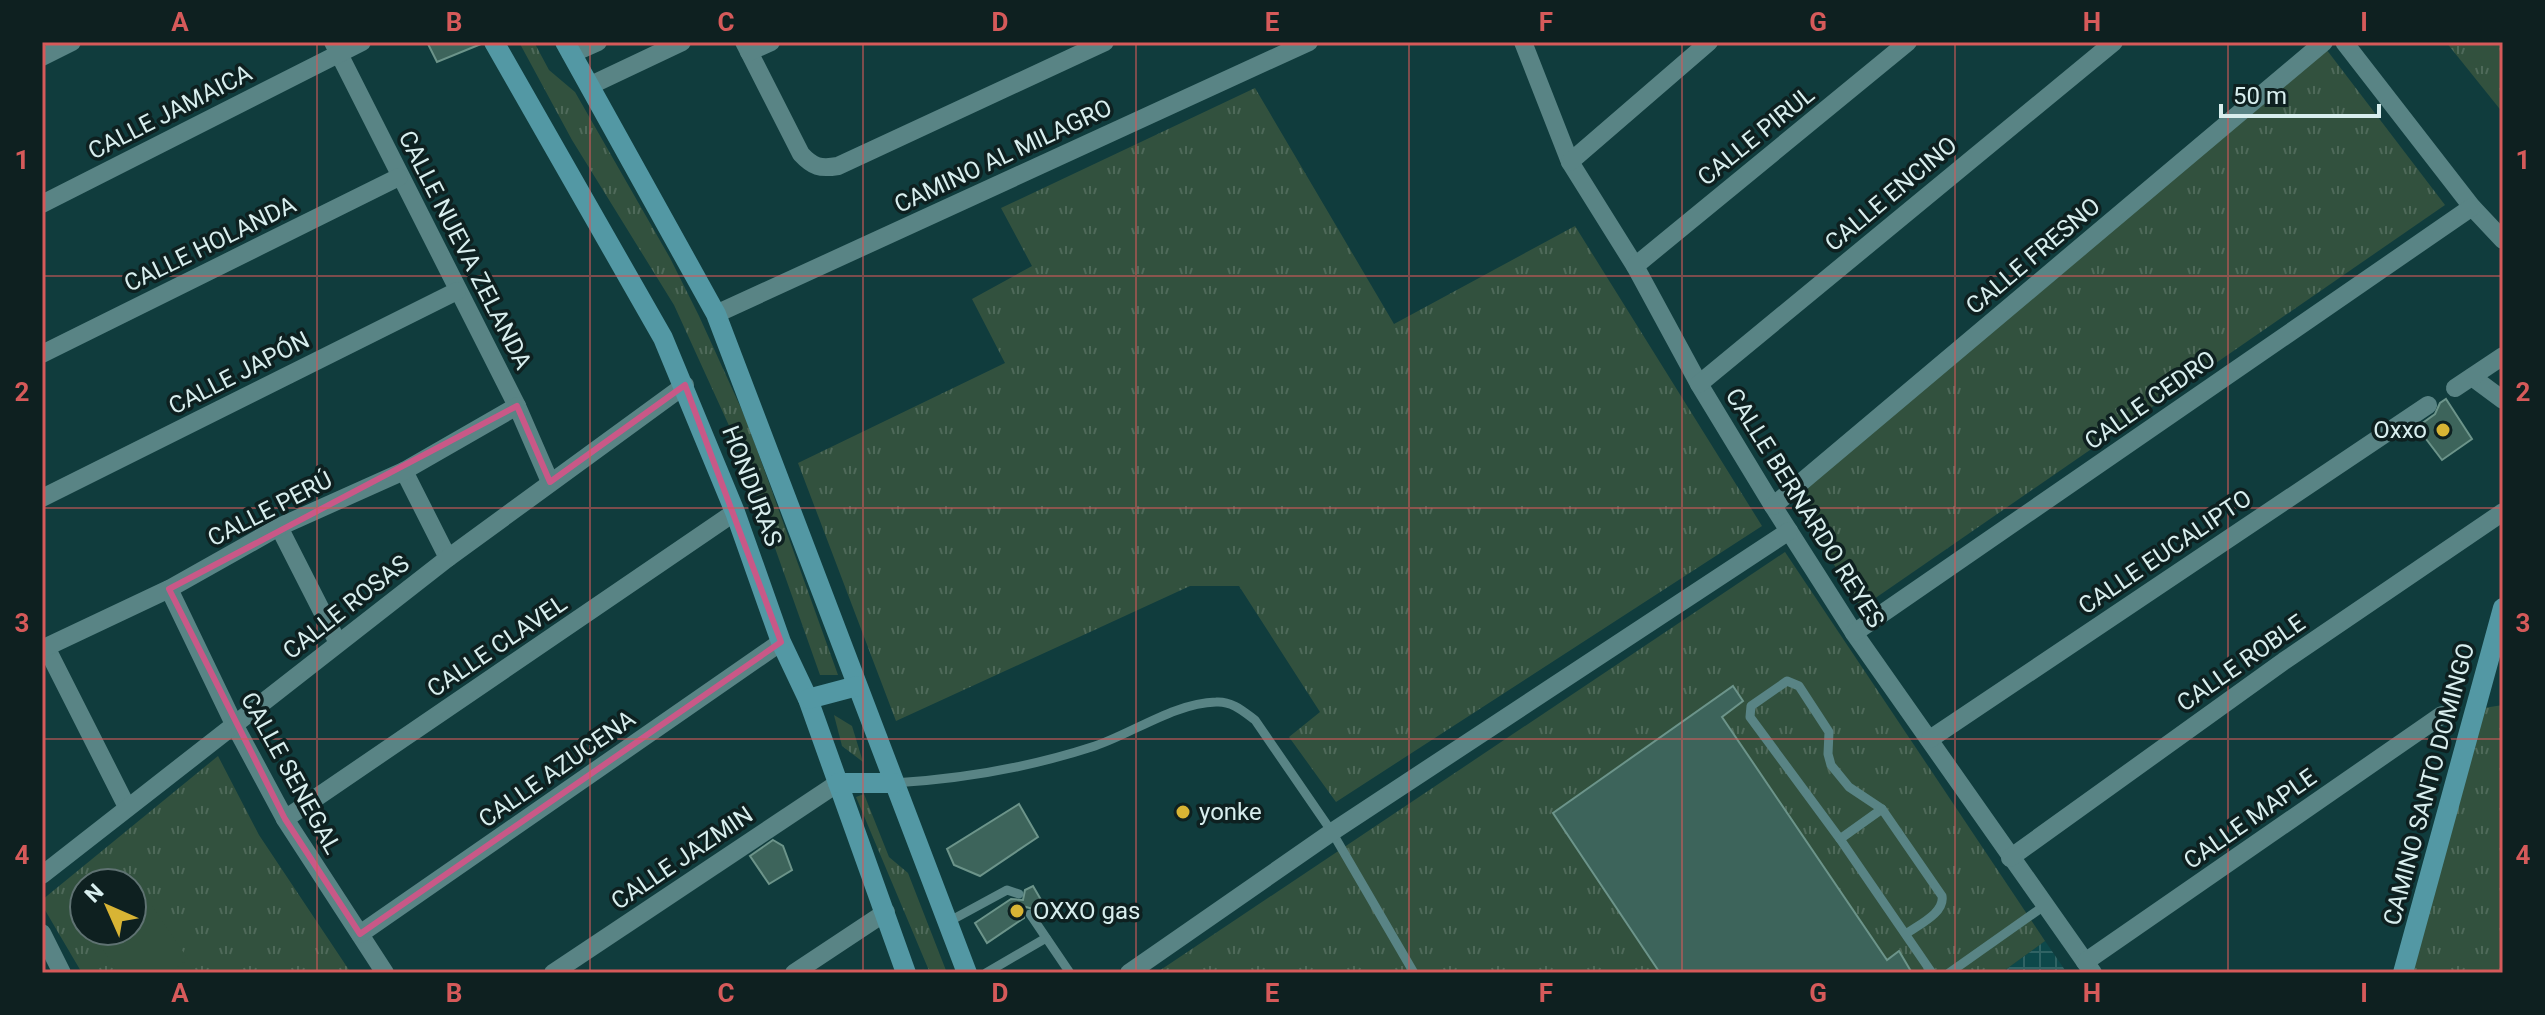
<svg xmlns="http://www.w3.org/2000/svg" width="2545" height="1015" font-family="Roboto,sans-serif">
	<defs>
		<pattern id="industrial-grid" width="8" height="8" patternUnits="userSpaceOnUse" patternTransform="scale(2)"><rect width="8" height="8" fill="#0d484a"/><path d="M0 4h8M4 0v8" fill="none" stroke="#306364"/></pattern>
		<pattern id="grass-tufts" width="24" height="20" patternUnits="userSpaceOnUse" patternTransform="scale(2)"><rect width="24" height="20" fill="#32513e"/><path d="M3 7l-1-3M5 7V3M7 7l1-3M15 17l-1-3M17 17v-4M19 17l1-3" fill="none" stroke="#4f6a5a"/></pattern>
	</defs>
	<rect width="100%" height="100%" fill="#103c3d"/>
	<polygon fill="url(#industrial-grid)" points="2045,941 2067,973 2001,973"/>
	<g fill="url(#grass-tufts)" fill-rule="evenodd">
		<polygon points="519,42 534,42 549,70 575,92 670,258 699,316 746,419 838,675 820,675 741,452 674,305 572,140"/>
		<polygon points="2446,42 2503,42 2503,113"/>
		<polygon points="2323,45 2445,205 1861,608 1792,497"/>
		<polygon points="1255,88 1394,324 1575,226 1762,526 1336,802 1289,737 1320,712 1239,586 1190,586 896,721 798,463 1005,363 972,299 1032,266 1001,208"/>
		<polygon points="1785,552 2045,941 2001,973 1156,973"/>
		<polygon points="2503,705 2503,973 2409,973 2477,709"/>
		<polygon points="834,715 852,726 863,762 842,746"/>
		<path d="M218,756L259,835L351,973H82L42,905V900ZM84,883H132V931H84Z"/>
		<polygon points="864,794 889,857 908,873 947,973 930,973 856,797"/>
	</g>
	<polygon fill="#32513e" points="131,875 188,959 170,973 119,973 90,931 132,931 132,883 120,883"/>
	<g fill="#3d645b" stroke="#6c948a" stroke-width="2">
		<polygon points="427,42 481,42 481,44 437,62"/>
		<polygon points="2446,399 2472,439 2442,460 2417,427 2435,414 2440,403"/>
		<polygon points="1733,686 1743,701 1722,717 1887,960 1899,951 1912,973 1660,973 1553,813"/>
		<polygon points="1019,804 1038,837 980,876 954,865 947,849"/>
		<polygon points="773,840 783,846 792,870 769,884 750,856"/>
		<polygon points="1033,886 1044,905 1036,910 1026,907 1023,911 1024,918 987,943 975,923 1011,899 1023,900 1025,890"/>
	</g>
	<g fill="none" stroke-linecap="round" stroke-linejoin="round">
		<g stroke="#598485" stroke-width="9">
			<path d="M894,783C961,779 1031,767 1095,746C1133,733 1175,703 1216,702C1232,701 1243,711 1255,720L1332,832L1414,973"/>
			<polyline points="1840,839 1882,809"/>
			<polyline points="1030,914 1070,973"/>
			<polyline points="948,922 1007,890 1019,894"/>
			<path d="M1906,934C1918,925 1945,913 1942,896L1882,809L1849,787L1831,765L1828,754L1829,732L1799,686L1787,681L1751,706L1750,717L1840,839L1932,973"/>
			<polyline points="986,973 1046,938"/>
			<polyline points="1949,973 2044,906"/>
		</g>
		<g stroke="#598485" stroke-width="18">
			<polyline points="333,42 517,406 550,482"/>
			<path d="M744,42L801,154C813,167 820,169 838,166L1105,42"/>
			<polyline points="1523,42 1570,162 1635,266 1699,384 1773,506 1854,633 2093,973"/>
			<polyline points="2344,42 2472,207 2503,240"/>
			<polyline points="749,52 771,42"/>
			<polyline points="571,54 598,42"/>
			<polyline points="42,57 72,42"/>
			<polyline points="589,86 682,42"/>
			<polyline points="1570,162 1709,42"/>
			<polyline points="42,204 362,42"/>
			<polyline points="1635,266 1908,42"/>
			<polyline points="716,314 1309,42"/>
			<polyline points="42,354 399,177"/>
			<polyline points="2472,377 2503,400"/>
			<polyline points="1699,384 2114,42"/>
			<polyline points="2455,388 2503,356"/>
			<polyline points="404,471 448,558"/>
			<polyline points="42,498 457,291"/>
			<polyline points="1773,506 2324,42"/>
			<polyline points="279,527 338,643"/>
			<polyline points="169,589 234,724 285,819 385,973"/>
			<polyline points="1854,633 2472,207"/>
			<polyline points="46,647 127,807"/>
			<polyline points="42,649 169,589 279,527 404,471 517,406"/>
			<polyline points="1930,739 2428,405"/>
			<polyline points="285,819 735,512"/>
			<polyline points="2010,858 2284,661 2503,512"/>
			<polyline points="42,875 448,558 685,385"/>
			<polyline points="42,933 62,973"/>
			<polyline points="360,934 781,642"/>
			<polyline points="2085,962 2442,715"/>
			<polyline points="553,973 838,783"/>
			<polyline points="794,973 886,912"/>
			<polyline points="1129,973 1332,832 1789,531"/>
		</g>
		<g stroke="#5398a4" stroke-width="20">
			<polyline points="494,42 663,338 735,512 781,642 808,699 906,973"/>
			<polyline points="565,42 716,314 967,973"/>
			<polyline points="808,699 857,686"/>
			<polyline points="838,783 894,783"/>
			<polyline points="2403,973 2503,608"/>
		</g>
	</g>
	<path fill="none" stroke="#c95887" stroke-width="6" stroke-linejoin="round" d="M685,385L781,642L360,934L285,819L169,589L517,406L550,482Z"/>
	<path fill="none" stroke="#d65a5a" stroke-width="2" stroke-opacity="0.55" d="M317,42V973M590,42V973M863,42V973M1136,42V973M1409,42V973M1682,42V973M1955,42V973M2228,42V973M42,276H2503M42,508H2503M42,739H2503"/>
	<g fill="#d8b434" stroke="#0e2020" stroke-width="3">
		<circle cx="2443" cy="430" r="8"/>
		<circle cx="1183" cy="812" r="8"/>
		<circle cx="1017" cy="911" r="8"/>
	</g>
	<g text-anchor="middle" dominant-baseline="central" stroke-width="7" stroke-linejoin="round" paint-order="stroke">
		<g font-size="24" fill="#d8eeee" stroke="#0e2020">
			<text transform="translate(170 112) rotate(-27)">CALLE JAMAICA</text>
			<text transform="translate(1756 136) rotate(-39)">CALLE PIRUL</text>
			<text transform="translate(1003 156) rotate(-25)">CAMINO AL MILAGRO</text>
			<text transform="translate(1891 194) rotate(-40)">CALLE ENCINO</text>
			<text transform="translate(210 244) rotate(-26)">CALLE HOLANDA</text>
			<text transform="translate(465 250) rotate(63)">CALLE NUEVA ZELANDA</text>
			<text transform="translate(2033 256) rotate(-40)">CALLE FRESNO</text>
			<text transform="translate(239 373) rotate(-27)">CALLE JAPÓN</text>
			<text transform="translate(2150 400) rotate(-35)">CALLE CEDRO</text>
			<text transform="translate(752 486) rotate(69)">HONDURAS</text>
			<text transform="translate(1805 508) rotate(58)">CALLE BERNARDO REYES</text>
			<text transform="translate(270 509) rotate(-27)">CALLE PERÚ</text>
			<text transform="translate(2165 552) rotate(-34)">CALLE EUCALIPTO</text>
			<text transform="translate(346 607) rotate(-38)">CALLE ROSAS</text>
			<text transform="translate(497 646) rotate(-34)">CALLE CLAVEL</text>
			<text transform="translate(2241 663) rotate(-35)">CALLE ROBLE</text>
			<text transform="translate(557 769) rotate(-35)">CALLE AZUCENA</text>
			<text transform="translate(291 773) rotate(61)">CALLE SENEGAL</text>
			<text transform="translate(2429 784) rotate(-75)">CAMINO SANTO DOMINGO</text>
			<text transform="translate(2250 819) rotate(-35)">CALLE MAPLE</text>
			<text transform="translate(682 858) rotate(-34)">CALLE JAZMIN</text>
		</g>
		<g font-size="24" fill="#d8eeee" stroke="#0e2020" text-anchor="start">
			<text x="2427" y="430" text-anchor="end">Oxxo</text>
			<text x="1199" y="812">yonke</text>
			<text x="1033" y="911">OXXO gas</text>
		</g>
	</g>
	<rect width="2545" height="1015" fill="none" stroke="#0e2020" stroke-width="88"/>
	<g transform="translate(108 907) rotate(315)"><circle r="38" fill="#0e2020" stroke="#5f7272" stroke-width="2"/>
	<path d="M0-6L14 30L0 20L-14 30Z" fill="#d8b434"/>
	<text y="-12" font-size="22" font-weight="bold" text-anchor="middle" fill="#d8eeee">N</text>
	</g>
	<path d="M2221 104v12h158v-12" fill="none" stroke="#d8eeee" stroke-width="4"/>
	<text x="2233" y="104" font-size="24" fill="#d8eeee" stroke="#0e2020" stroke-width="6" paint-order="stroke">50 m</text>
	<rect x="44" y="44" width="2457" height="927" fill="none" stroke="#d65a5a" stroke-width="3"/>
	<g font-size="26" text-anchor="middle" font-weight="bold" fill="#d65a5a">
		<text x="180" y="31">A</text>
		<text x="454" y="31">B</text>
		<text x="726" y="31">C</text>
		<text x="1000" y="31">D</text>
		<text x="1272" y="31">E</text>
		<text x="1546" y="31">F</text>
		<text x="1818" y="31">G</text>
		<text x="2092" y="31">H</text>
		<text x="2364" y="31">I</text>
		<text x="22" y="169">1</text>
		<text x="2523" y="169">1</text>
		<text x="22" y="401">2</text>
		<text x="2523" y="401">2</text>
		<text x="22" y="632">3</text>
		<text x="2523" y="632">3</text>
		<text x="22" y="864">4</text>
		<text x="2523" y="864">4</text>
		<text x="180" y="1002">A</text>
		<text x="454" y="1002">B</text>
		<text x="726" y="1002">C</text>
		<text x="1000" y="1002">D</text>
		<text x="1272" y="1002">E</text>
		<text x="1546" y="1002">F</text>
		<text x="1818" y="1002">G</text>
		<text x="2092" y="1002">H</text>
		<text x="2364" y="1002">I</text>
	</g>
</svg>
